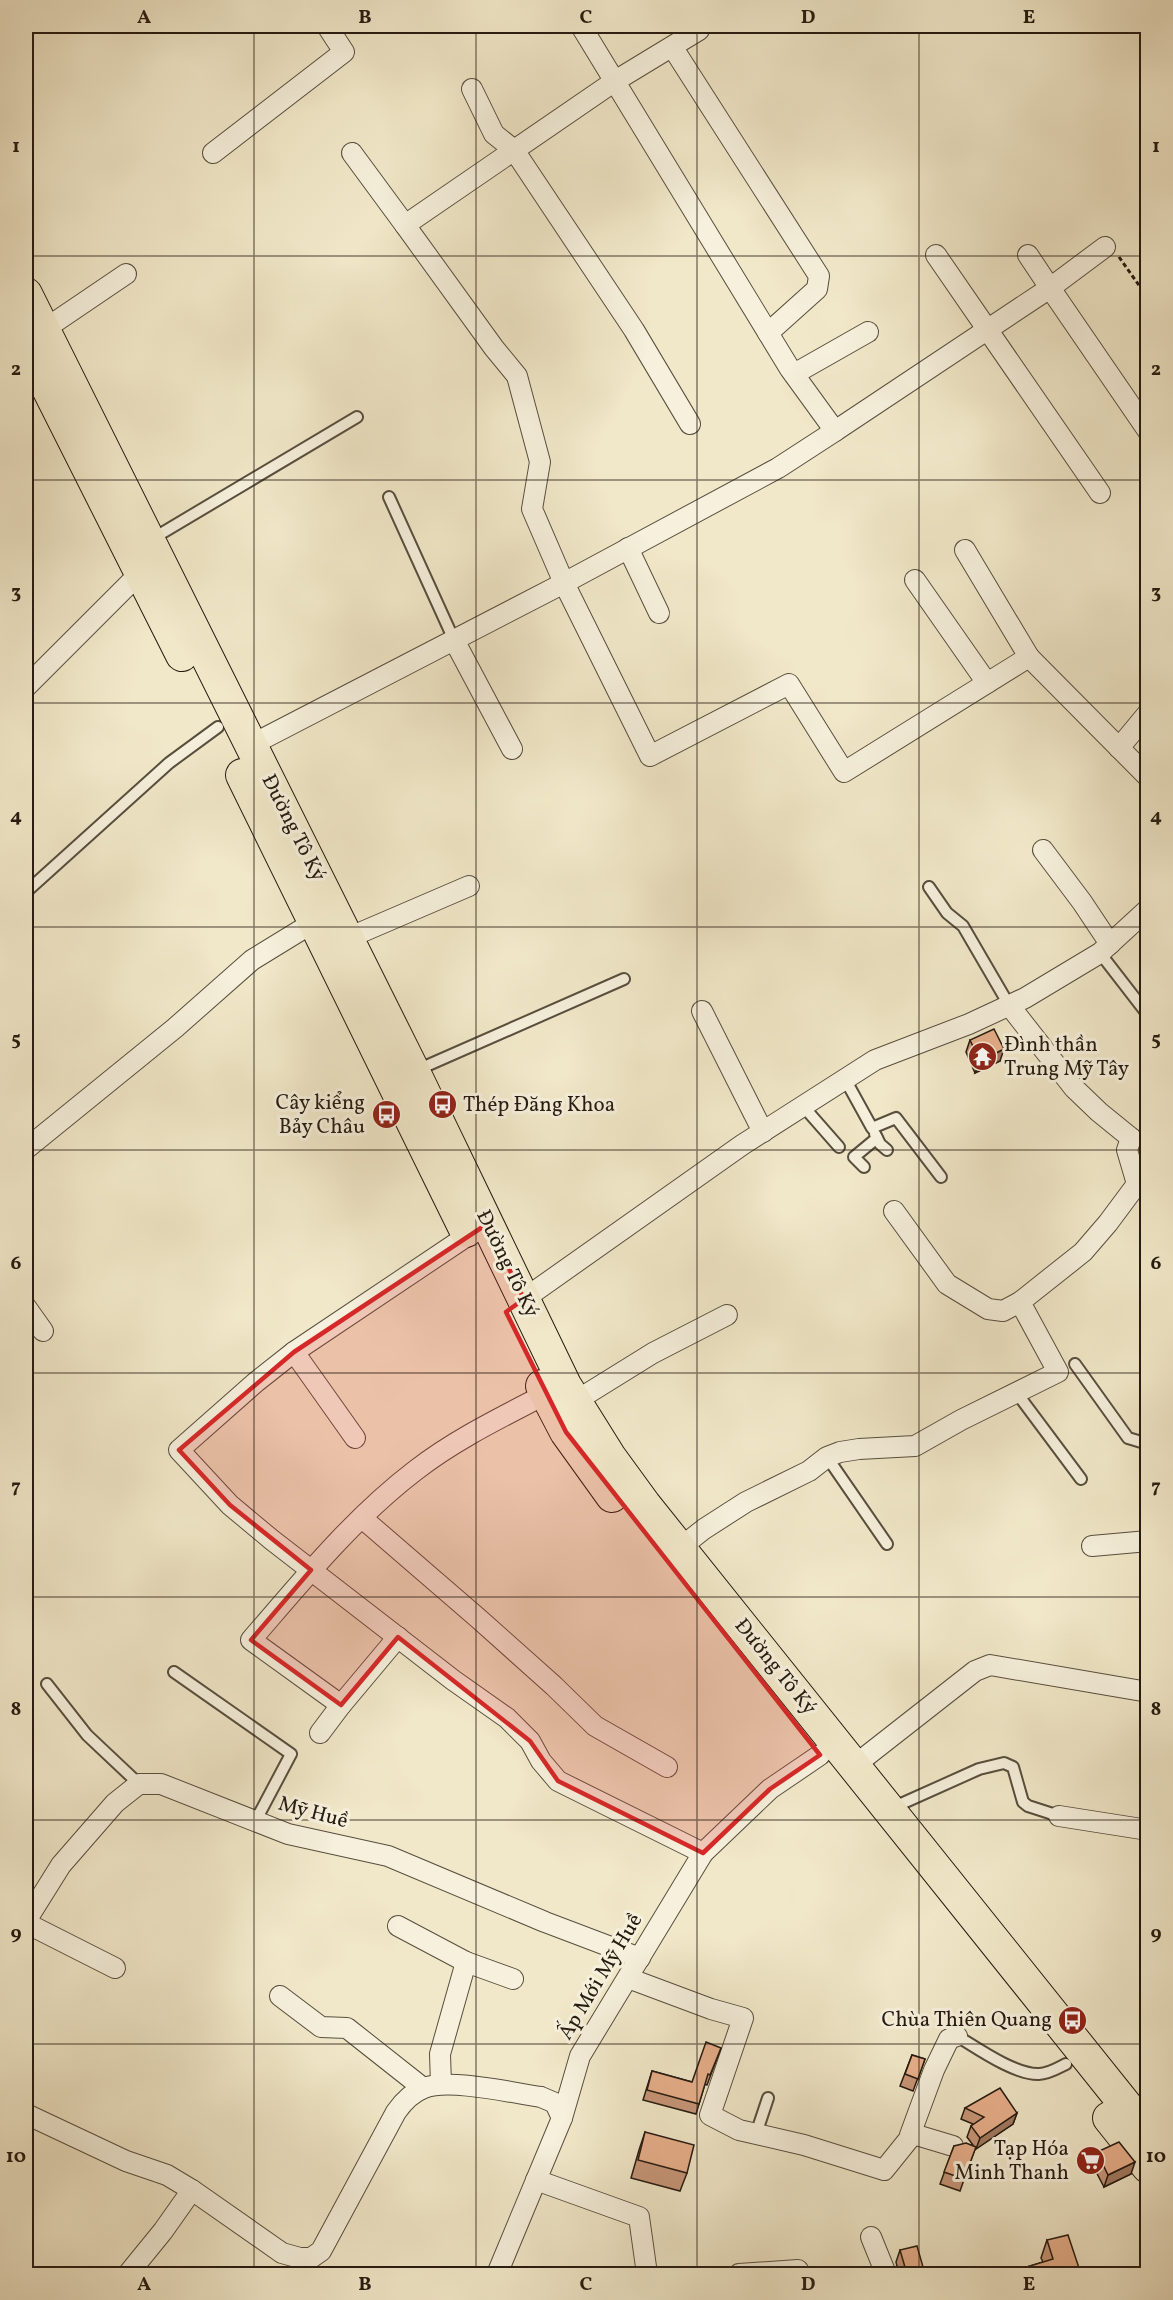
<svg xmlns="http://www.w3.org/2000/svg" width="1173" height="2300" font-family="Vollkorn,serif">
	<rect width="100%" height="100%" fill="#f1e8c9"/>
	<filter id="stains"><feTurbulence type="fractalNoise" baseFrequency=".00333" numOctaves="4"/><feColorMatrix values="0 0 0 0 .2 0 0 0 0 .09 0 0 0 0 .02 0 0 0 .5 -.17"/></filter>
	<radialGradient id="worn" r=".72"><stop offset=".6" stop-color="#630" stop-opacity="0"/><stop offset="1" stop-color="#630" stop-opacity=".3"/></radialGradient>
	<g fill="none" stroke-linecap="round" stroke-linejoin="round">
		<defs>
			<g id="service">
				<polyline points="389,497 454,640"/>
				<polyline points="152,539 357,417"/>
				<polyline points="929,887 947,913 963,926 1009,1005"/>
				<polyline points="26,892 169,763 218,727"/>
				<polyline points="1100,953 1148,1015"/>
				<polyline points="417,1070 624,979"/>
				<polyline points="845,1079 872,1128 896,1118 941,1177"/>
				<polyline points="803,1106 839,1147"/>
				<polyline points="875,1134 880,1144 887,1150"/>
				<polyline points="864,1167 854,1157 877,1138"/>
				<polyline points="1075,1364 1128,1438 1148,1444"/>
				<polyline points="1016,1392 1081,1479"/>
				<polyline points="827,1457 887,1544"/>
				<polyline points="174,1672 291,1754 255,1822"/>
				<polyline points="47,1684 87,1735 139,1784"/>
				<polyline points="892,1808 979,1769 1004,1763 1013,1767 1023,1802 1028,1806 1059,1816"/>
				<path d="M957,2036C977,2048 1015,2075 1039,2074C1048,2074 1058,2068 1066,2064"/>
				<polyline points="756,2134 768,2098"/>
			</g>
			<g id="minor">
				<polyline points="581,26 790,369 835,431 1050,288 1148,431"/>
				<polyline points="699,30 615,81 405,225 494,348 517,376 540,462 532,509 564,583 650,756 789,684 844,772 1029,657 1148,777"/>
				<polyline points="673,48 819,276 817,289 768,333"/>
				<polyline points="472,89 494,134 514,150 634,330 690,424"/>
				<polyline points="213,153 344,52 327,26"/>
				<polyline points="352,153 405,225"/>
				<polyline points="936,255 1100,493"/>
				<polyline points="1028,255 1050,288 1105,247"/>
				<polyline points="36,335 126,274"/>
				<polyline points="794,374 868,332"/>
				<polyline points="628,548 659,613"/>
				<polyline points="965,550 1029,657"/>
				<polyline points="915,580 987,683"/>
				<polyline points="454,640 512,749"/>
				<polyline points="26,687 140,573"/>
				<polyline points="251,745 564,583 778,468 835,431"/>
				<polyline points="1119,748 1148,713"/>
				<polyline points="1043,850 1082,902 1110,944"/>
				<polyline points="348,938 469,886"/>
				<polyline points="1009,1005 1074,1088 1099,1112 1131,1138"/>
				<polyline points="702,1011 763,1132"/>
				<polyline points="26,1149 175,1028 252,960 314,922"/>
				<polyline points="894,1211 947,1284 988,1309 1003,1311 1020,1302"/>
				<polyline points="479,1228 294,1352 256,1382 179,1450 230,1505 272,1540 453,1680 507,1718 530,1741 541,1761 558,1781 703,1853"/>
				<polyline points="524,1299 742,1145 875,1060 969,1024 1025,998 1100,953 1148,909"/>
				<polyline points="26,1307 43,1331"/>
				<polyline points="294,1352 355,1438"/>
				<polyline points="574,1402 653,1353 727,1315"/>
				<polyline points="362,1518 479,1619 554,1686 595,1726 667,1767"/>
				<polyline points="1092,1546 1148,1541"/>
				<polyline points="680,1548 704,1529 746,1502 809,1471 827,1457 840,1452 859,1449 915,1446 961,1420 1058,1372 1020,1302 1083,1252 1108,1223 1137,1184 1127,1150 1131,1138"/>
				<path d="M398,1637L341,1705L251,1640C302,1581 353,1518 416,1470C456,1439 502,1417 546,1394"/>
				<polyline points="320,1733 341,1705"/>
				<polyline points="855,1765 975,1671 990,1665 1148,1692"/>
				<polyline points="1059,1816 1148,1830"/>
				<polyline points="26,1921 61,1865 115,1803 139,1784 161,1784 288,1834 388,1856 545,1922 640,1958"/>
				<polyline points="26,1923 115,1968"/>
				<polyline points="398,1926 466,1962 440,2054 441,2084"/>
				<polyline points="466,1962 513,1979"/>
				<polyline points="628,1978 711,2009 743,2018 710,2115 739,2130 804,2145 884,2170 913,2134 953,2146"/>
				<polyline points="280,1996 321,2027 347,2028 423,2088"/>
				<path d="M26,2114L126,2161L167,2175L192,2190L282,2253L300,2258H311L321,2251L396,2112C403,2102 411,2093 424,2088C449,2078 513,2093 541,2097L555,2103L562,2118"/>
				<polyline points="910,2135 934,2070 949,2039 957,2036"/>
				<polyline points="536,2180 639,2217 647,2274"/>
				<polyline points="871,2237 886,2274"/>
				<polyline points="128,2274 163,2231 192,2190"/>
				<polyline points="497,2274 562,2118 580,2056 703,1853 770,1789 820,1755"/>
				<polyline points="739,2274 798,2270"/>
			</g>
			<g id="primary">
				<polyline points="26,294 414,1072 565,1385 610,1457 645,1505 1148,2133"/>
				<polyline points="26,345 182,655"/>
				<polyline points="242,775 466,1231"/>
				<polyline points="542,1386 566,1432 612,1496"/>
				<polyline points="1109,2118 1148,2167"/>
			</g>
		</defs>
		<use href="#service" stroke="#584e3e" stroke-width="14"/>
		<use href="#minor" stroke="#584e3e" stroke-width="22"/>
		<use href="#primary" stroke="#251a10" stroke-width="34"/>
		<polyline stroke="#251a10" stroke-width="3" stroke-dasharray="4.5 3" stroke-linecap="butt" points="1119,257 1148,298"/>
		<use href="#service" stroke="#f6f0dc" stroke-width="10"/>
		<use href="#minor" stroke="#f6f0dc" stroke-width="20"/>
		<use href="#primary" stroke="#f1e8c9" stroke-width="32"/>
	</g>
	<g fill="#c79678" stroke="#251a10" stroke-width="1.5">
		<polygon points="970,1040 1000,1061 975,1073 966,1052"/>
		<polygon points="721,2048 707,2085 705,2084 696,2114 643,2100 652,2071 692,2082"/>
		<polygon points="912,2055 925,2059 913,2091 900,2086"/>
		<polygon points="965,2108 1017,2113 1013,2124 975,2149 960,2191 940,2184 954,2146 973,2145 967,2137 971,2126 973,2124 961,2119"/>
		<polygon points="645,2132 687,2173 680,2191 631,2178 639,2150"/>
		<polygon points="1097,2152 1131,2174 1104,2187 1092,2164"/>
		<polygon points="1047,2240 1081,2274 1007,2274 1007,2273 1043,2262 1041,2258"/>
		<polygon points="900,2250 925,2274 899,2274 896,2262"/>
	</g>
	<g fill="#a27a61" stroke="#251a10" stroke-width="1.5">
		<polygon points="1004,1049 1000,1061 975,1073 980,1061"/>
		<polygon points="1017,2113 1013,2124 976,2149 980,2138"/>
		<polygon points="1135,2162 1131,2174 1104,2187 1108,2175"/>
	</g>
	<g fill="#e7af8b" stroke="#251a10" stroke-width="1.5">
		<polygon points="994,1029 1004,1049 980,1061 970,1040"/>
		<polygon points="706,2042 721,2048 710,2075 708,2074 699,2104 647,2090 652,2071 692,2082"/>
		<polygon points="912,2055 925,2059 918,2079 905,2074"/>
		<polygon points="1000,2088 1017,2113 980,2138 971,2126 984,2117 965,2108"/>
		<polygon points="645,2132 694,2145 687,2173 638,2160"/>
		<polygon points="1119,2142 1135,2162 1108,2175 1097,2152"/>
		<polygon points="966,2143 976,2147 964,2179 944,2172 954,2146"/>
		<polygon points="1068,2235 1081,2274 1008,2274 1007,2273 1053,2259 1047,2240"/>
		<polygon points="917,2246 925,2274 907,2274 900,2250"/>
	</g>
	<path fill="#d62828" fill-opacity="0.2" stroke="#d62828" stroke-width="4.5" stroke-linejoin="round" d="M487,1224L524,1299L506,1312L566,1432L820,1755L770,1789L703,1853L558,1781L530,1741L398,1637L341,1705L251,1640L311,1570L230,1505L179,1450L294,1352Z"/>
	<path fill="none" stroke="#251a10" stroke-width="1.5" stroke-opacity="0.55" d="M254,26V2274M476,26V2274M697,26V2274M919,26V2274M26,256H1148M26,480H1148M26,703H1148M26,927H1148M26,1150H1148M26,1373H1148M26,1597H1148M26,1820H1148M26,2044H1148"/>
	<defs>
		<symbol id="temple-disc" viewBox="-11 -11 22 22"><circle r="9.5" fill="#8f2418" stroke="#f6f0dc"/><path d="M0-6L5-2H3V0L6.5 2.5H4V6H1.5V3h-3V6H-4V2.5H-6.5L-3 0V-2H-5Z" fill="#fff"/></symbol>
		<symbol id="bus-disc" viewBox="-11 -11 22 22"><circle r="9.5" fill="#8f2418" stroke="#f6f0dc"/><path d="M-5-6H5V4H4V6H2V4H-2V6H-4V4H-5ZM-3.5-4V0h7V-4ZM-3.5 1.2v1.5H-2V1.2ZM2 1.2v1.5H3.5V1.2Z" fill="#fff"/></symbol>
		<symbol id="supermarket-disc" viewBox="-11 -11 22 22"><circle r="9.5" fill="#8f2418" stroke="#f6f0dc"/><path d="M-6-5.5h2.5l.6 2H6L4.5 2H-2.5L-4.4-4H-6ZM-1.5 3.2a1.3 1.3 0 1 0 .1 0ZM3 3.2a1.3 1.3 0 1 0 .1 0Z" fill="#fff"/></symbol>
	</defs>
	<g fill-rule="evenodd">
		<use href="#temple-disc" x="966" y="1040" width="33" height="33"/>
		<use href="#bus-disc" x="426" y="1088" width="33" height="33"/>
		<use href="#bus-disc" x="370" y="1098" width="33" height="33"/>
		<use href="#bus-disc" x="1056" y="2004" width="33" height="33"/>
		<use href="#supermarket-disc" x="1074" y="2144" width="33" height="33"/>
	</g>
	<g text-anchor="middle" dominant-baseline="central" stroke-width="6" stroke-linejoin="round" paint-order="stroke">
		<g font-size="21" fill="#251a10" stroke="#f6f0dc">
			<text transform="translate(293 828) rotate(63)">Đường Tô Ký</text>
			<text transform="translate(507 1264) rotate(64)">Đường Tô Ký</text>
			<text transform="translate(775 1667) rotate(51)">Đường Tô Ký</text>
			<text transform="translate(313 1813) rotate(15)">Mỹ Huề</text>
			<text transform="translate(601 1977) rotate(-59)">Ấp Mới Mỹ Huề</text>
		</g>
		<g font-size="21" fill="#251a10" stroke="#f6f0dc" text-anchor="end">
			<text x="1004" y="1045" text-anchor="start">Đình thần<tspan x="1004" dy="24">Trung Mỹ Tây</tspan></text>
			<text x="365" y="1103">Cây kiểng<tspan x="365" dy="24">Bảy Châu</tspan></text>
			<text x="463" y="1105" text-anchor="start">Thép Đăng Khoa</text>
			<text x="1052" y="2020">Chùa Thiên Quang</text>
			<text x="1069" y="2149">Tạp Hóa<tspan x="1069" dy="24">Minh Thanh</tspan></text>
		</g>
	</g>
	<rect width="1173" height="2300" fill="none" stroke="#f1e8c9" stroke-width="66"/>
	<rect x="33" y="33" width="1107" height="2234" fill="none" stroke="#251a10" stroke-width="2"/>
	<g font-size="20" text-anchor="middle" font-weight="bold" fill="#251a10">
		<text x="144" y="23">A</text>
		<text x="365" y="23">B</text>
		<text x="586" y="23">C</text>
		<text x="808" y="23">D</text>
		<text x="1029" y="23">E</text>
		<text x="16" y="152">1</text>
		<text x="1156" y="152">1</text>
		<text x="16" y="375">2</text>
		<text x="1156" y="375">2</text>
		<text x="16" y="598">3</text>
		<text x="1156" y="598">3</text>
		<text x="16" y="822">4</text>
		<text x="1156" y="822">4</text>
		<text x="16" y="1045">5</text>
		<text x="1156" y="1045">5</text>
		<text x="16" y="1269">6</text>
		<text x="1156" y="1269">6</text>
		<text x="16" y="1492">7</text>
		<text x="1156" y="1492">7</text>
		<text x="16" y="1715">8</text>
		<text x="1156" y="1715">8</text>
		<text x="16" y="1939">9</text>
		<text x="1156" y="1939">9</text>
		<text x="16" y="2162">10</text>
		<text x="1156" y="2162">10</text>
		<text x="144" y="2290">A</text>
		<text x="365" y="2290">B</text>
		<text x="586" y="2290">C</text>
		<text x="808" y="2290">D</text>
		<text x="1029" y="2290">E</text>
	</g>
	<rect width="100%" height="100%" filter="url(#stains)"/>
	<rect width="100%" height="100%" fill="url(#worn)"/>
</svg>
